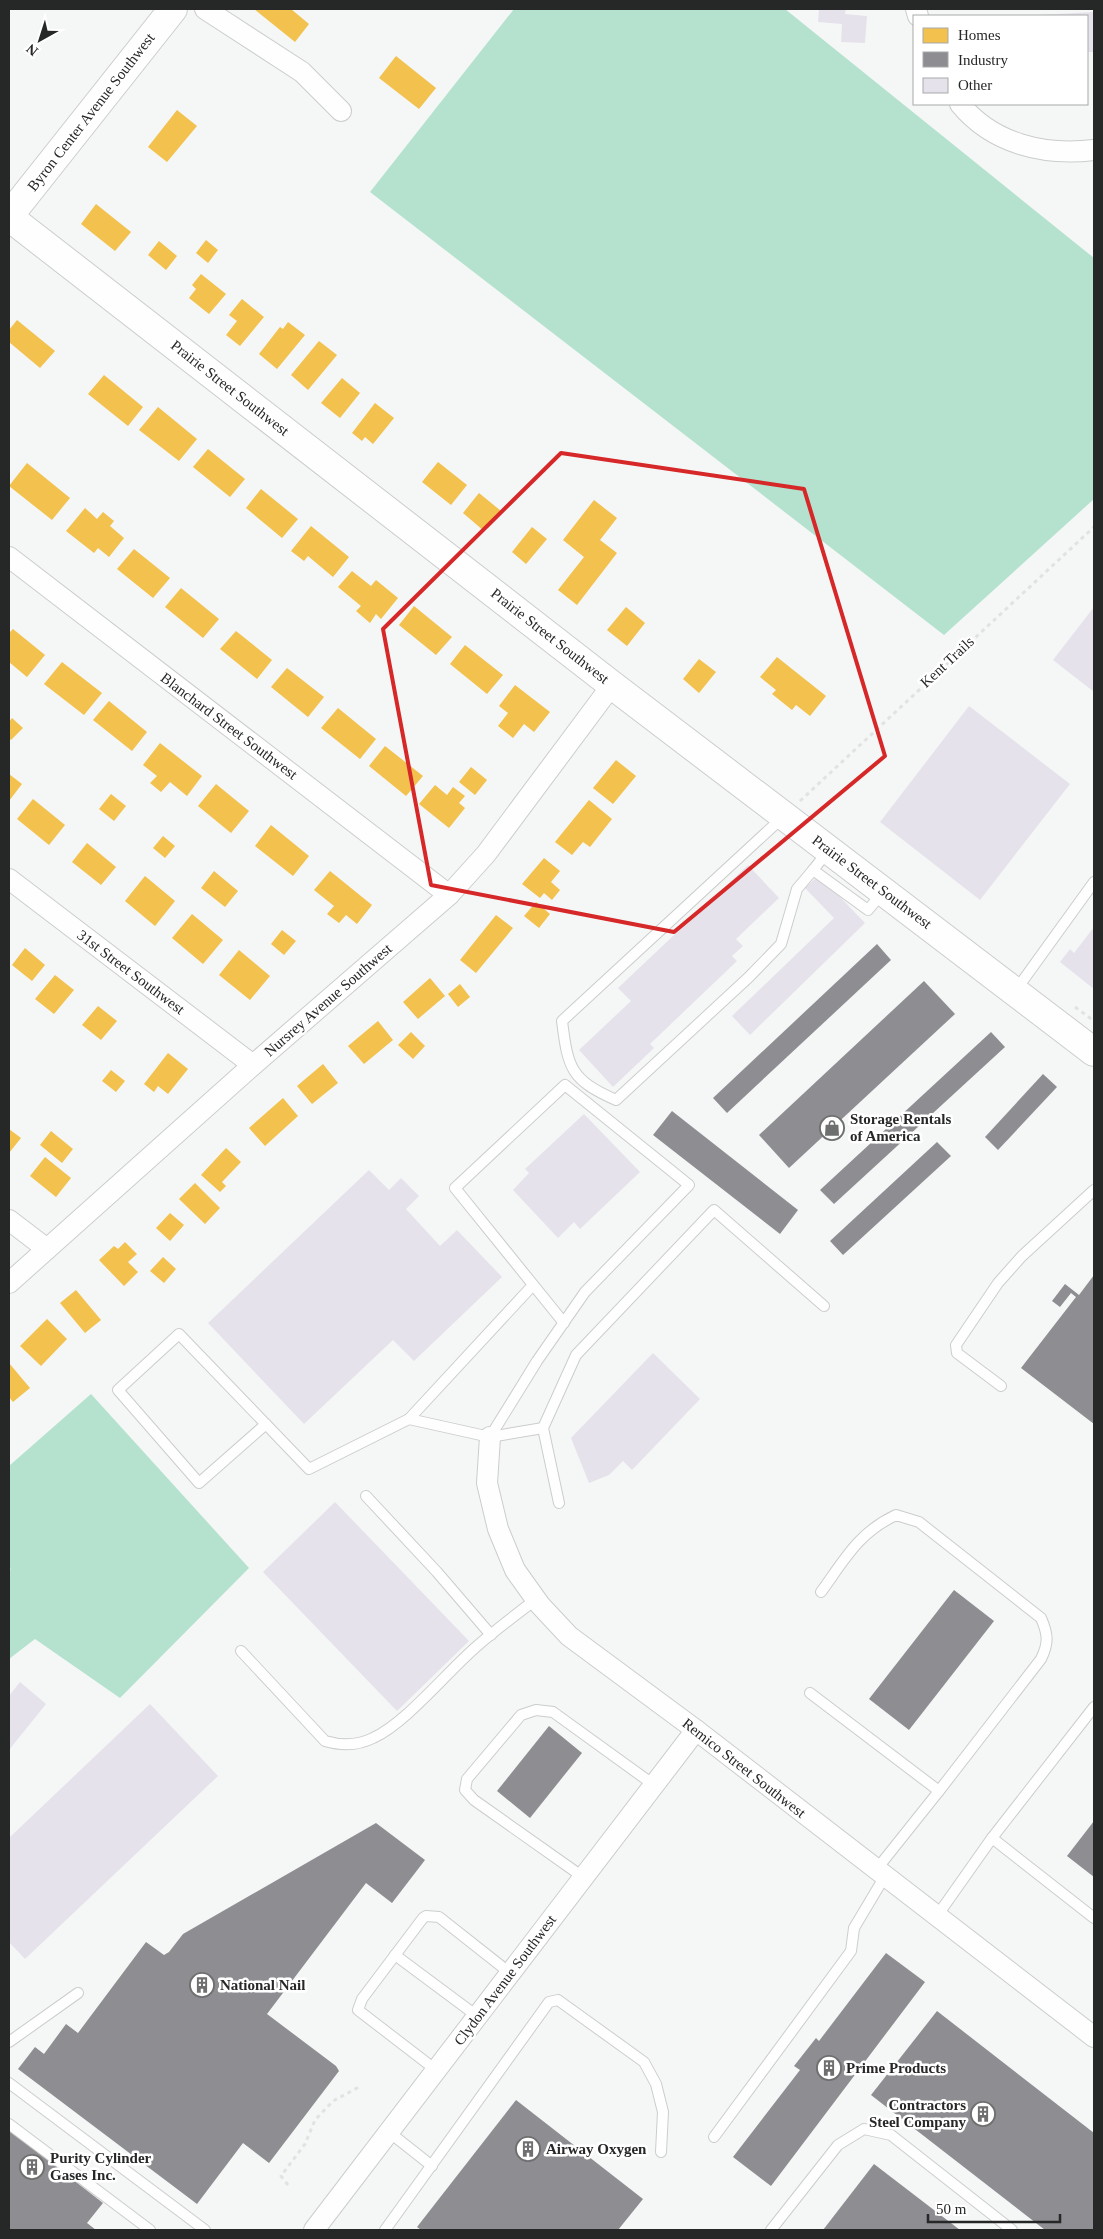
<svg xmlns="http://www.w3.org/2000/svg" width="1103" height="2239" font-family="'Times New Roman',serif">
	<rect width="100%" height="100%" fill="#f5f7f6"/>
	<g fill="#b4e2cf">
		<polygon points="514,9 785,9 1094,258 1094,499 944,635 370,192"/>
		<polygon points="91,1394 249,1568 120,1698 35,1639 9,1659 9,1571 11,1569 9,1568 9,1466"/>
	</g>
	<g fill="#f2c14e">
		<polygon points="254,9 291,9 309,24 295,42"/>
		<polygon points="396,56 436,88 419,109 379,78"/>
		<polygon points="177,110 197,126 167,162 148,147"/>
		<polygon points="96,204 131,232 115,251 81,224"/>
		<polygon points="206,240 218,250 208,263 196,253"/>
		<polygon points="159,241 177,256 166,270 148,255"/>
		<polygon points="201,274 226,294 209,314 189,298 196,289 192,285"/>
		<polygon points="242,299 264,317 240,346 226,335 237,321 229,315"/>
		<polygon points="17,320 55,351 40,368 9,342 9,330"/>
		<polygon points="288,322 305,335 277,369 259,354 280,327 283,329"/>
		<polygon points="319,341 337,355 308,390 291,375"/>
		<polygon points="104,375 143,407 128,426 88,394"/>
		<polygon points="342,378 360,393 340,418 321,403"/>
		<polygon points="375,403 394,418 373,444 365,437 362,441 352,433"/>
		<polygon points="158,407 197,439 179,461 139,430"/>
		<polygon points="208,449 245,479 230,497 193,467"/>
		<polygon points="438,462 467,485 451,505 422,482"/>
		<polygon points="27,463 70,498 52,520 9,486"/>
		<polygon points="261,489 298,519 282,538 246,508"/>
		<polygon points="479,493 501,511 484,531 463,513"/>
		<polygon points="594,500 617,518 600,540 617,553 577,605 558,590 584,557 563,540"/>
		<polygon points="85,508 97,519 103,512 114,521 110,526 124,538 109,557 98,548 94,553 66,531"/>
		<polygon points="311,526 349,557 333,577 308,556 304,561 291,551"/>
		<polygon points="532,527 547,539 526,564 512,552"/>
		<polygon points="134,549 170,578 153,598 117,569"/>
		<polygon points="352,571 371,586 376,580 398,598 381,619 376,614 370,623 356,611 361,606 338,587"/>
		<polygon points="181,588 219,619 203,638 165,607"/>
		<polygon points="414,606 452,637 436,655 399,625"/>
		<polygon points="626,607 645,623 627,646 607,630"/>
		<polygon points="13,629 45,655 27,677 9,662 9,633"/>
		<polygon points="236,631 272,660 257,679 220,649"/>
		<polygon points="465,645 503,675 487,694 450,664"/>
		<polygon points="777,657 826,696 810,716 796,705 792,710 772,694 776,690 760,677"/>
		<polygon points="699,659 716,672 699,693 683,679"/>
		<polygon points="62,662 102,693 84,715 44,684"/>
		<polygon points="287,668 324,697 308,717 271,687"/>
		<polygon points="515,685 550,712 534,732 524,724 513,738 498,726 508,713 499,706"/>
		<polygon points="109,701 147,732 132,751 93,720"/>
		<polygon points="338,708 376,739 360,759 321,728"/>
		<polygon points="12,718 23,728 11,740 9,738 9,722"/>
		<polygon points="160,743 202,776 187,796 170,782 161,792 150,783 157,776 143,765"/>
		<polygon points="385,746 423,776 406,796 369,766"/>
		<polygon points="616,760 636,776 613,804 593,788"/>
		<polygon points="471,767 487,780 475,795 459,782"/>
		<polygon points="9,774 22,784 9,801"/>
		<polygon points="216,784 249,811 231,833 198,806"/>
		<polygon points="435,785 447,795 453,787 465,796 459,803 465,808 449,828 419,804"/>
		<polygon points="111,794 126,806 114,821 99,809"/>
		<polygon points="33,799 65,825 49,845 17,819"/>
		<polygon points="589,800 612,819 590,847 583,842 572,855 555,842"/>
		<polygon points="271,825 309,856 293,876 255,846"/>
		<polygon points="163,836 175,846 165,858 153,848"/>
		<polygon points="87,843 116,867 101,885 72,862"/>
		<polygon points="544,858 560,871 551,882 560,890 552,900 544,893 540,898 522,884"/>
		<polygon points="214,871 238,891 225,907 201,888"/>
		<polygon points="330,871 372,905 357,924 346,915 339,923 327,914 334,906 314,890"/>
		<polygon points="145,876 175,901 155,926 125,901"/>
		<polygon points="536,902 550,914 539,928 524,916"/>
		<polygon points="192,914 223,940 203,964 172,938"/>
		<polygon points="496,915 513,928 476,973 460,960"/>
		<polygon points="282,930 296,941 284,955 271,944"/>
		<polygon points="25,948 45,965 32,981 12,965"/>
		<polygon points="239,950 270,976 250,1000 219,975"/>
		<polygon points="55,975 74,990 54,1014 35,999"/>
		<polygon points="430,978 445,996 418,1019 403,1002"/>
		<polygon points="460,984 470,997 458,1007 448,994"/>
		<polygon points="98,1006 117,1021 101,1040 82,1025"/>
		<polygon points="378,1021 393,1040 364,1064 348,1046"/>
		<polygon points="411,1032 425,1046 413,1059 398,1045"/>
		<polygon points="168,1053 188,1069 168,1094 158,1086 154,1092 144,1084"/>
		<polygon points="323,1064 338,1083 312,1104 297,1086"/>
		<polygon points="111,1070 125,1081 116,1092 102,1081"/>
		<polygon points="283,1098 298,1116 265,1146 249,1128"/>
		<polygon points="9,1129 21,1138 9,1153"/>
		<polygon points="51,1131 73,1149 62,1163 40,1145"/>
		<polygon points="226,1148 241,1162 222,1182 226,1186 220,1192 201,1175"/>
		<polygon points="45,1157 71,1178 56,1197 30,1176"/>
		<polygon points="195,1183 220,1208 205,1224 179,1199"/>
		<polygon points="170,1213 184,1225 170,1241 156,1228"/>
		<polygon points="125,1242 137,1254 128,1262 138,1272 124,1286 99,1260 114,1246 118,1249"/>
		<polygon points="163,1257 176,1269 164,1283 150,1271"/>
		<polygon points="76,1290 101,1320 85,1333 60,1303"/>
		<polygon points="47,1319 67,1339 41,1366 20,1346"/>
		<polygon points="9,1363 30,1388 13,1402 9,1397"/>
	</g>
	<g fill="#8d8d92">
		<polygon points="877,944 891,960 727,1113 713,1098"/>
		<polygon points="924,981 955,1014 789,1168 759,1135"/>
		<polygon points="991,1032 1005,1047 834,1204 820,1190"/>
		<polygon points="1043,1074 1057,1087 998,1150 985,1137"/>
		<polygon points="672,1111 798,1210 780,1234 653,1135"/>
		<polygon points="937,1142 951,1156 843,1255 830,1241"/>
		<polygon points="1094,1275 1094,1424 1021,1368 1076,1297 1071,1293 1060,1307 1052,1301 1065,1284 1079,1295"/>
		<polygon points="954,1590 994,1621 909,1730 869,1699"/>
		<polygon points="549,1726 582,1753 530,1818 497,1791"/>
		<polygon points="1094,1821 1094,1877 1067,1856"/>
		<polygon points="376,1823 425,1860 392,1903 366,1883 267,2014 336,2066 339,2071 269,2163 243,2143 197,2204 18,2069 35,2047 44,2054 66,2024 78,2033 146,1942 164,1955 169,1952 183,1934"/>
		<polygon points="886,1953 925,1982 771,2186 733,2157 800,2070 794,2066 816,2038 819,2041"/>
		<polygon points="937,2011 1094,2133 1094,2230 1045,2230 871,2095"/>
		<polygon points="516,2100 643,2199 618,2230 421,2230 417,2227"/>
		<polygon points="9,2130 103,2203 87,2223 96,2230 9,2230"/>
		<polygon points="874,2164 960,2230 823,2230"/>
	</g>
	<g fill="#e6e2eb">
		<polygon points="819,9 846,9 845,14 867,16 865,43 841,42 842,24 818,22"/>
		<polygon points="1094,12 1094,52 1087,52 1087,16 1018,16"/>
		<polygon points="1094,607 1094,692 1053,660"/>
		<polygon points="969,706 1070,784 980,900 880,822"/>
		<polygon points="748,865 779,898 736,939 743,946 732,956 737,961 650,1044 654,1048 613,1087 579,1050 631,1001 618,988"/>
		<polygon points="819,875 865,923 750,1035 732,1016 834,918 805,888"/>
		<polygon points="1094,927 1094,989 1060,962 1070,949 1074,953"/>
		<polygon points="584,1114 640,1172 580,1229 574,1222 558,1238 513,1190 529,1173 525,1169"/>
		<polygon points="369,1170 389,1190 401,1178 419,1196 406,1209 440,1246 457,1230 502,1277 414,1361 393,1340 304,1424 208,1323"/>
		<polygon points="653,1353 700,1399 632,1470 623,1461 609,1475 589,1483 571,1438"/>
		<polygon points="335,1502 469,1641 397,1711 263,1572"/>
		<polygon points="20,1682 46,1704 9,1750 9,1696"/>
		<polygon points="150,1704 218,1776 25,1959 9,1942 9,1838"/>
	</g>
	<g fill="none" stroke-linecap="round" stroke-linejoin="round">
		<defs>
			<g id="lane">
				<path d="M783,817L562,1021C568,1069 571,1080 616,1100L749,977L781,944L797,889L813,870"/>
				<polyline points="828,851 813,870 868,910 883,892"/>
				<polyline points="1016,990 1094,882"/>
				<polyline points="1001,1386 957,1353 956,1345 998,1283 1022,1256 1094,1190"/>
				<polyline points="409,1419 490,1437 543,1428"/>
				<polyline points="266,1424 199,1483 118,1390 179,1334 309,1469 409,1419 533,1285"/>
				<polyline points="490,1437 537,1361 585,1292 689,1185 565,1085 455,1188 564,1323"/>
				<polyline points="366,1496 437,1572 491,1635"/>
				<polyline points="559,1503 543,1428 576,1355 714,1210 824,1306"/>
				<path d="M821,1592C845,1559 858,1533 896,1515L919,1522L1041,1618C1048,1634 1049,1643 1041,1659L939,1791"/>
				<path d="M241,1651L325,1741C342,1746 357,1746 373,1738C406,1723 447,1672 476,1647C495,1630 516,1615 536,1599"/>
				<polyline points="810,1693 939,1791 876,1870"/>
				<polyline points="1094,1707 992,1838 1094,1918"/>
				<polyline points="583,1877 474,1800 465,1790 467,1779 521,1715 536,1710 553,1712 654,1785"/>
				<polyline points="937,1916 992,1838"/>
				<polyline points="395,1955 477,2016"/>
				<polyline points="9,2042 78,1993"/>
				<polyline points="436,2070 358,2010 362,1999 423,1918 426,1916 439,1917 510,1973"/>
				<polyline points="9,2083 205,2230"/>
				<polyline points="9,2124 150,2230"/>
				<polyline points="389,2132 432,2166"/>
				<polyline points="714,2137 851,1951 854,1928 885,1876"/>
				<polyline points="385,2230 549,2002 558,2000 644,2062 656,2084 663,2112 661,2152"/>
				<polyline points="771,2230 838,2145 864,2129 891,2135 1012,2230"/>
			</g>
			<g id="street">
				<polyline points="205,9 302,72 341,111"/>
				<polyline points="916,9 918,16"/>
				<path d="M960,104C993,144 1044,156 1094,150"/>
				<polyline points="9,557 449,895"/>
				<polyline points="9,879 253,1065"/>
				<polyline points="9,1220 47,1249"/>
				<polyline points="9,1283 253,1065 449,895 486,854 612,685"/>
				<polyline points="490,1437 487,1483 498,1529 515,1570 540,1605 569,1636 696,1730 1094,2037"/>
				<polyline points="314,2230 696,1730"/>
			</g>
			<polyline id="secondary" points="9,217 612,685 1094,1052"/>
			<polyline id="primary" points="9,216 173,9"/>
		</defs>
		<use href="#lane" stroke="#cbcdcc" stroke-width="12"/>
		<use href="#street" stroke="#cbcdcc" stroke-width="22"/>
		<use href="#secondary" stroke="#cbcdcc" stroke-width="30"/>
		<use href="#primary" stroke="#cbcdcc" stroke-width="30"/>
		<g stroke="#e1e2e1" stroke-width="3" stroke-dasharray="4 4" stroke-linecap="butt">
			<polyline points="800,801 1094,527"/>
			<polyline points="1075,1007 1094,1021"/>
			<polyline points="288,2185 281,2176 305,2144 315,2120 333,2101 359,2087"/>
		</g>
		<use href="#lane" stroke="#fefefe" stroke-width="10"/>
		<use href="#street" stroke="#fefefe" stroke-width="20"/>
		<use href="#secondary" stroke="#fefefe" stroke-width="28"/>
		<use href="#primary" stroke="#fefefe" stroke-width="28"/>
	</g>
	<path fill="none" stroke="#d62828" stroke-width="4" stroke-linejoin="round" d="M561,453L804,489L885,756L674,932L431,885L383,629Z"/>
	<defs>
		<symbol id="shop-ring" viewBox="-11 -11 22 22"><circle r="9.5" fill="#fff" stroke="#6e706f" stroke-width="1.5"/><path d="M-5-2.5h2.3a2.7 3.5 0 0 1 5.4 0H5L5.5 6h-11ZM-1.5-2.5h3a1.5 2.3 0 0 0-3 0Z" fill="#6e706f"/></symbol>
		<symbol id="building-ring" viewBox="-11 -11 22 22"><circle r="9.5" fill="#fff" stroke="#6e706f" stroke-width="1.5"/><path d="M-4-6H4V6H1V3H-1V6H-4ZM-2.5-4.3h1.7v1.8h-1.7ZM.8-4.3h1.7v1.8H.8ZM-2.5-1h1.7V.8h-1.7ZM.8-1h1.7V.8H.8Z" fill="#6e706f"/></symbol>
	</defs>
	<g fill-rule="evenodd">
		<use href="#shop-ring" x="818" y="1114" width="28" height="28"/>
		<use href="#building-ring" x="188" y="1971" width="28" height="28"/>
		<use href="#building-ring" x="815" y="2054" width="28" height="28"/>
		<use href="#building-ring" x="969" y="2100" width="28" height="28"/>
		<use href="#building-ring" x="514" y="2135" width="28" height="28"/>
		<use href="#building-ring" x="18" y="2153" width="28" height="28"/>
	</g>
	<g text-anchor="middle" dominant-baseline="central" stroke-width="5" stroke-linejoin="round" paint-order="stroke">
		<g font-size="15" fill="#262727" stroke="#fff">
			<text transform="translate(91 112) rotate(-52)">Byron Center Avenue Southwest</text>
			<text transform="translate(230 388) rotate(38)">Prairie Street Southwest</text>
			<text transform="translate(550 636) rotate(38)">Prairie Street Southwest</text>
			<text transform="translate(947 662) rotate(-43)">Kent Trails</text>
			<text transform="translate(229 726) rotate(37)">Blanchard Street Southwest</text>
			<text transform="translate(872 882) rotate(37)">Prairie Street Southwest</text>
			<text transform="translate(131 972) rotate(37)">31st Street Southwest</text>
			<text transform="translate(328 1000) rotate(-41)">Nursrey Avenue Southwest</text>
			<text transform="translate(744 1768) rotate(38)">Remico Street Southwest</text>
			<text transform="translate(505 1980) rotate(-53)">Clydon Avenue Southwest</text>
		</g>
		<g font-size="15" font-weight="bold" fill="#262727" stroke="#fff" text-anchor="start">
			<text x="850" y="1119">Storage Rentals<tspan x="850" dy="17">of America</tspan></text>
			<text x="220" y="1985">National Nail</text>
			<text x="846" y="2068">Prime Products</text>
			<text x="966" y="2105" text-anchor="end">Contractors<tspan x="966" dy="17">Steel Company</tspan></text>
			<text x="546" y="2149">Airway Oxygen</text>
			<text x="50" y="2158">Purity Cylinder<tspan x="50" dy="17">Gases Inc.</tspan></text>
		</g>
	</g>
	<rect width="1103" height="2239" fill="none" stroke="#262727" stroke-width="20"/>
	<rect x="913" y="15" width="175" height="90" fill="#ffffff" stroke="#a8a9a9"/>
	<rect x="923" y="28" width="25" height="15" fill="#f2c14e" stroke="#a8a9a9"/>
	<text x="958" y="40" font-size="15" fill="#262727">Homes</text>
	<rect x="923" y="52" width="25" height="15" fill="#8d8d92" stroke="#a8a9a9"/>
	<text x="958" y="65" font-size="15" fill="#262727">Industry</text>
	<rect x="923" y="78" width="25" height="15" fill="#e6e2eb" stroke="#a8a9a9"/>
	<text x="958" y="90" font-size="15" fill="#262727">Other</text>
	<g transform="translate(40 40) rotate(219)" stroke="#ffffff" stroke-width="4" paint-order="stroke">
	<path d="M0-4L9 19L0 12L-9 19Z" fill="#262727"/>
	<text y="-8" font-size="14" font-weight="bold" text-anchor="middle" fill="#262727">N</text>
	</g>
	<path d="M928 2214v8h132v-8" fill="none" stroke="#262727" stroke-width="2.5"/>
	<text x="936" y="2214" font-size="15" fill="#262727" stroke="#ffffff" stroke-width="4" paint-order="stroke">50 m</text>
</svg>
